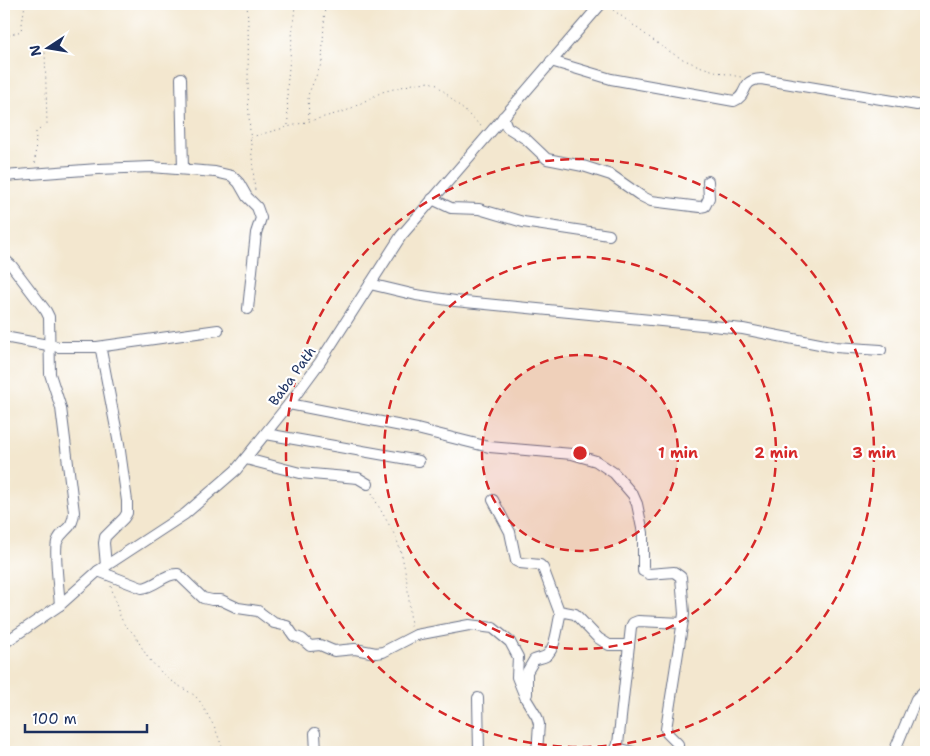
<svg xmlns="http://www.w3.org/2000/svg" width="930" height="756" font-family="'Shantell Sans',sans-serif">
	<rect width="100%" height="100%" fill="#fff"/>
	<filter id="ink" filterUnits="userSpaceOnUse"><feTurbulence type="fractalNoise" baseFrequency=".02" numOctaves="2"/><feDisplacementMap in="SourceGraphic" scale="10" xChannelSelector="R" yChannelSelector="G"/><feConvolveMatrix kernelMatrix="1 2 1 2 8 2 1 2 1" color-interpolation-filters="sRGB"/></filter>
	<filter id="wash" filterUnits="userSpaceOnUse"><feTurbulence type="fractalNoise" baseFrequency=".0096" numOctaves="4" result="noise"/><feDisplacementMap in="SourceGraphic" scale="20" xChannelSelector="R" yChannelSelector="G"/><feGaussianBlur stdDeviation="1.12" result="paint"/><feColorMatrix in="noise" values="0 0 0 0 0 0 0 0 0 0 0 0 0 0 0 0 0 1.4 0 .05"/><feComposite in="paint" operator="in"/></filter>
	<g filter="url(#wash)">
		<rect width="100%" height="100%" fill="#f3e7cf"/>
	</g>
	<g filter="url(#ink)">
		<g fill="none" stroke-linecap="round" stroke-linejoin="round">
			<defs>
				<g id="minor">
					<path d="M551,61L611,79L734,101C749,95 740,80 761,79L917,105"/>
					<polyline points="181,78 183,169"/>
					<polyline points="503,117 507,127 526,139 547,159 583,166 611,175 641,196 651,201 700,207 705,206 709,198 708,181"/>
					<polyline points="4,176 98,169 151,167 215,172 232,176 239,183 247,197 257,207 261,218 256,233 248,309"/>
					<polyline points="432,199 451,208 479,209 523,222 609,235"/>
					<path d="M4,259L12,266L46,311L49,317L50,374L61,408L74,512C73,531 62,528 57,542C54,552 59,592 60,605"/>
					<polyline points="370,284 416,295 455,301 743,329 835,347 881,350"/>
					<polyline points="4,337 59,347 97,347 101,350 119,444 127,501 127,513 124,518 105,537 104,543 106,566"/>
					<polyline points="97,347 218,330"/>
					<polyline points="289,404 417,429 489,447 572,454 596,461 614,473 633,495 637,504 643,533 643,571 649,574 674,572 681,577 684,614 666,729 667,733 678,744 678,752"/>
					<polyline points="266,434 419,461"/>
					<polyline points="246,459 300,473 358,478 368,484"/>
					<polyline points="493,500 510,532 516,561 520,563 540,565 543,568 559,611 575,614 598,638 609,645 629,645"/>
					<path d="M98,571L142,588C155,587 165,573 178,574L203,598L212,600H221L238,608L258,611L274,623L287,626L294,636L302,639L310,646L320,645L334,651L355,649L376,653L383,652L416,635L469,625L493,628L510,642L518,657L517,677L526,699L537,717L539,724L537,752"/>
					<polyline points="4,643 60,605 98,571 185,514 236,470 289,404 320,362 401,236 601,4"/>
					<path d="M527,694V672L534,660C538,658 543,658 546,656C557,647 557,625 561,612"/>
					<polyline points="478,698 479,752"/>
					<polyline points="315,733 316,752"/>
					<polyline points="617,748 633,752"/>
					<polyline points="611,752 615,751 618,744 631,627 633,623 638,621 682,623"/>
					<polyline points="894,752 916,699 923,692 926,692"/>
				</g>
			</defs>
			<use href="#minor" stroke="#676f86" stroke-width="12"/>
			<g stroke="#676f86" stroke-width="1" stroke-dasharray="1 4" stroke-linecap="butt">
				<path d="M247,4C249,33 248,62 248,92C249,125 252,158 255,191"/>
				<path d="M609,7C630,22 650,39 672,53C691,65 718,73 741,77"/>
				<polyline points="4,37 21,31 25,4"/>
				<polyline points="309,119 308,95 322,62 325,4"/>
				<polyline points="288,125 287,88 295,6"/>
				<polyline points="251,137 346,111 382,92 417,83 430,82 437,85 483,128"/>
				<polyline points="35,163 36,132 47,124 45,51"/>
				<path d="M372,493C379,509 389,523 396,538C407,566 409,597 411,627"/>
				<polyline points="111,586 119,614 124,624 134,634 148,658 163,674 171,681 194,695 199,700 215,728 224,752"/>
			</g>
			<use href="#minor" stroke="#fff" stroke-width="10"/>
		</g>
	</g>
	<circle cx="580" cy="453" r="98" fill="#d62828" fill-opacity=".12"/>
	<g fill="none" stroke="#d62828" stroke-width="2.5" stroke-dasharray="9 6">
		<circle cx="580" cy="453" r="98"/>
		<circle cx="580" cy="453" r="196"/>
		<circle cx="580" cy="453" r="294"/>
	</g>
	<g text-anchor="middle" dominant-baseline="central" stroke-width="4.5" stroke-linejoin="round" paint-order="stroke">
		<g font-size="14" fill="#1b2f5e" stroke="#fff">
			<text transform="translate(292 376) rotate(-54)">Baba Path</text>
		</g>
	</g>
	<circle cx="580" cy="453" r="8" fill="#d62828" stroke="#fff" stroke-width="2.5"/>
	<g font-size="15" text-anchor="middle" font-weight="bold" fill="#d62828" stroke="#fff" stroke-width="4.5" stroke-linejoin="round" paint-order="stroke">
		<text x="678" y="458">1 min</text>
		<text x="776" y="458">2 min</text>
		<text x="874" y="458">3 min</text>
	</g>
	<rect width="930" height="756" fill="none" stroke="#fff" stroke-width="20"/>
	<g transform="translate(48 48) rotate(258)" stroke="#ffffff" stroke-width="4" paint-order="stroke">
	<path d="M0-4L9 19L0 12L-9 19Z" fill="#1b2f5e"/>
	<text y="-8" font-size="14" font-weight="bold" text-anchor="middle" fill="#1b2f5e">N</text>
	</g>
	<path d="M25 724v8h122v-8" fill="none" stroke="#1b2f5e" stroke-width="2.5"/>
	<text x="32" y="724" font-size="15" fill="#1b2f5e" stroke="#ffffff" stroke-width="4" paint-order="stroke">100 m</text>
</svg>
